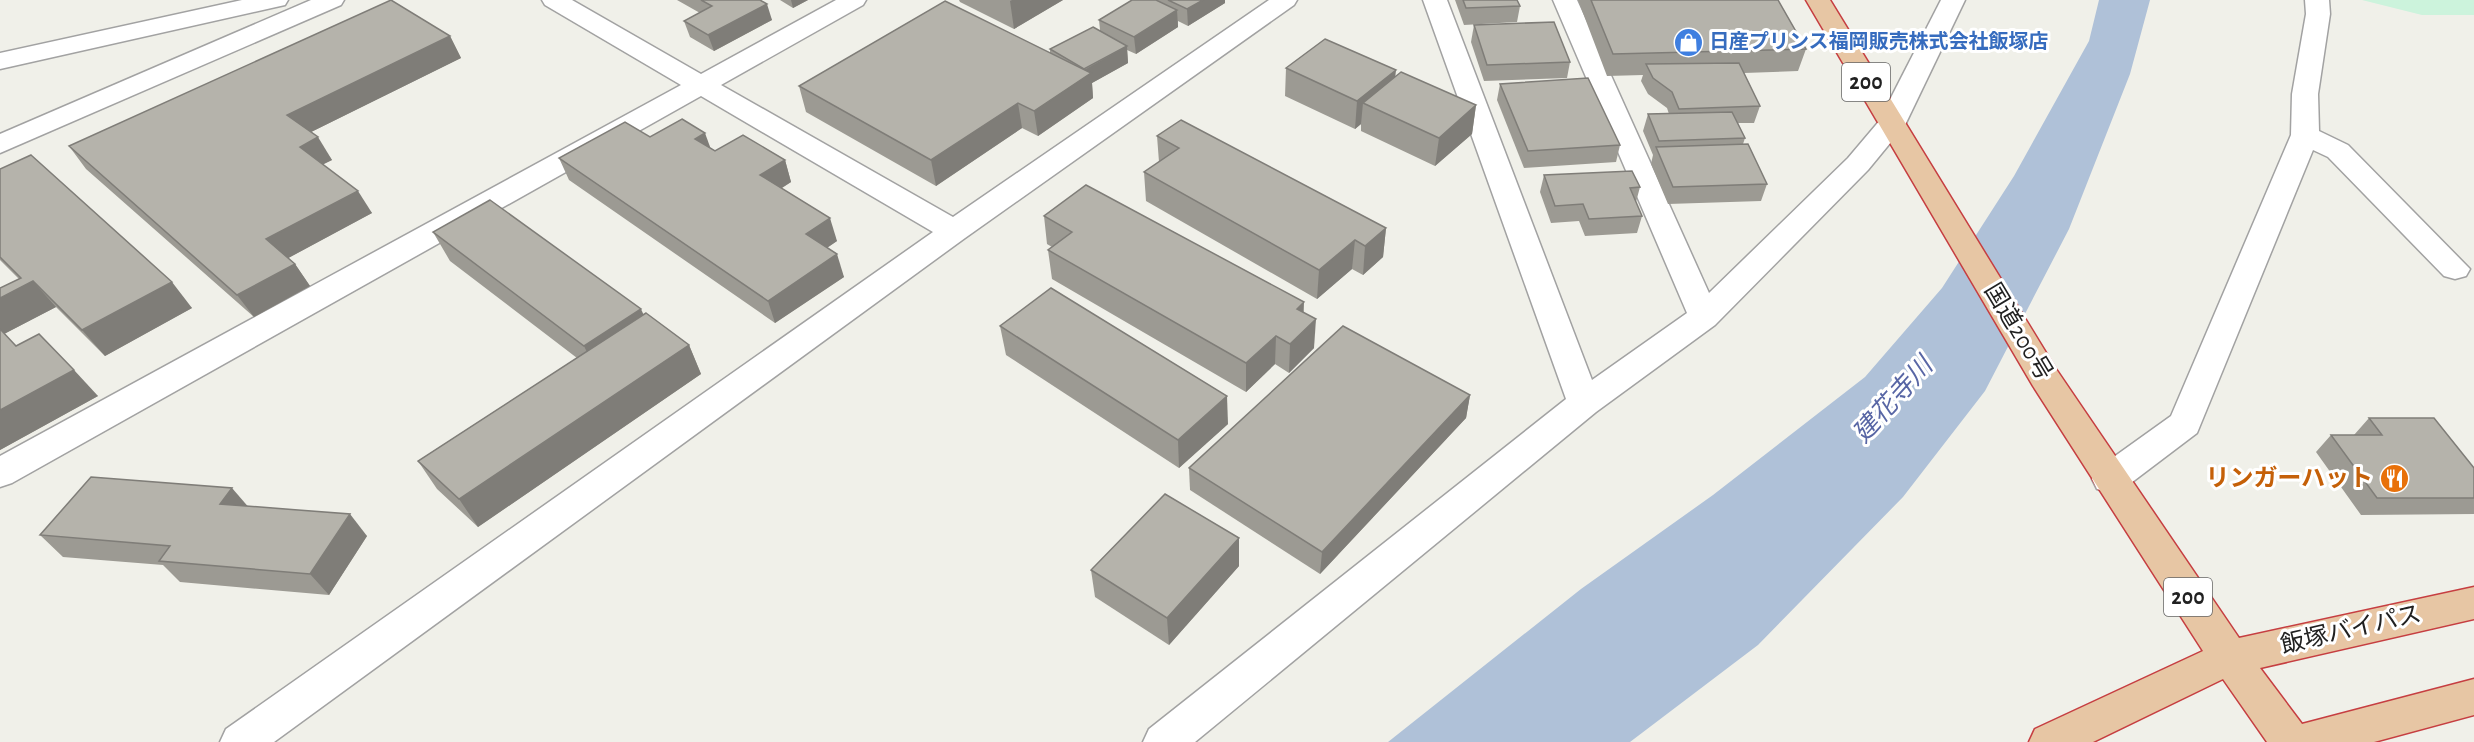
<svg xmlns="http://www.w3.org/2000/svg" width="2474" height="742" font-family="'Alegreya Sans','Noto Sans JP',sans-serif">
	<rect width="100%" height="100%" fill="#f0f0e9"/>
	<polygon fill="#ccf3dc" points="2362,0 2474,0 2474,15 2422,15"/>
	<polygon fill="#afc1d8" points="2099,0 2150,0 2130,74 2069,229 1985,391 1903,497 1758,645 1630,742 1388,742 1581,589 1713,495 1865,377 1942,288 2014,176 2089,41"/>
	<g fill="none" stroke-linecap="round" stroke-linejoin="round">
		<defs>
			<g id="minor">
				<polygon points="242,0 288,0 285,5 276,7 0,69 0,53"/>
				<polygon points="542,0 572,0 701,74 836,0 866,0 863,5 721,85 953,217 1269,0 1297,0 1294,5 965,238 274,742 220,742 226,729 933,232 701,96 12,483 0,487 0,456 681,85 545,5"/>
				<polygon points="1423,0 1447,0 1592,380 1687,313 1553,0 1577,0 1709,293 1848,158 1881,119 1891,117 1901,119 1905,125 1868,170 1715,325 1596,412 1195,742 1143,742 1149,729 1566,399"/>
				<polygon points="2305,0 2329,0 2330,14 2318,94 2319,131 2348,145 2470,269 2466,276 2455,279 2444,276 2328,157 2313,150 2197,433 2123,489 2110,493 2097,489 2092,479 2097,469 2171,416 2291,135 2292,94 2306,14"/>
			</g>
			<g id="tertiary">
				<polygon points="311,0 344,0 341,5 0,153 0,134"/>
				<polygon points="1941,0 1965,0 1905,125 1901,131 1891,133 1881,131 1877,125"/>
			</g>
			<polygon id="trunk" points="1806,0 1830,0 2056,369 2239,638 2474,587 2474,619 2260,668 2302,724 2474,679 2474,715 2374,742 2267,742 2223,679 2093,742 2029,742 2035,729 2203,651 2033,386"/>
		</defs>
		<use href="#minor" stroke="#a2a2a2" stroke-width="3"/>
		<use href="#tertiary" stroke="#a2a2a2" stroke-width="3"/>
		<use href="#trunk" stroke="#c63e41" stroke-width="3"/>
		<use href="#minor" fill="#fff" fill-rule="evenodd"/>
		<use href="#tertiary" fill="#fff" fill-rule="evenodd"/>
		<use href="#trunk" fill="#e7c6a4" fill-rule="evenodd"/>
	</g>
	<g fill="#9c9a93">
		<polygon points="677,0 760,0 772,20 714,51 690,37 684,21 700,13"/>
		<polygon points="780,0 808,0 793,8"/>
		<polygon points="959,0 1063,0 1014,29 960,2"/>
		<polygon points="1132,0 1225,0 1225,3 1188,26 1178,21 1178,27 1136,54 1127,50 1128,63 1092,83 1093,98 1038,136 1022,128 936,186 806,112 799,86 1050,53 1050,49 1100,30 1099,20"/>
		<polygon points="1455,0 1517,0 1520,6 1517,22 1464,25"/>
		<polygon points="1578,0 1778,0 1806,49 1798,71 1744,73 1760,106 1754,123 1738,123 1745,138 1743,144 1767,184 1761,201 1668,204 1651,164 1653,155 1643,131 1648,114 1669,114 1667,108 1648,94 1641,81 1643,75 1607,76"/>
		<polygon points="1474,25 1570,62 1567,78 1484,81 1471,42"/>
		<polygon points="450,36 461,58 311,132 332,160 323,164 372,213 288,258 295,264 310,286 254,317 86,169 69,146"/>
		<polygon points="1286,68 1395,77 1476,105 1472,134 1435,166 1361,131 1361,124 1355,129 1285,96"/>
		<polygon points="1500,84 1620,145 1616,162 1524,168 1497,100"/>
		<polygon points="1157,136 1386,228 1383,257 1363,275 1352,269 1317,299 1146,201 1144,172 1159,162"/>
		<polygon points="650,137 710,148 715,151 785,160 791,182 782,188 837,241 827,248 844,277 775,323 569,180 559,158"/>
		<polygon points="0,169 192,308 105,356 56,307 4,334 16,346 98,396 0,450 0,288 19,279 0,260"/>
		<polygon points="1544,175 1640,187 1636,202 1642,216 1637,233 1585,236 1579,221 1551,223 1540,192"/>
		<polygon points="1044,216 1303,312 1314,348 1289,373 1275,364 1246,392 1052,279 1048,250 1052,247 1047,244"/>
		<polygon points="433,232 644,315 689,345 701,374 478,527 437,489 418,461 577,358 450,261"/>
		<polygon points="1000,326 1228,424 1179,468 1006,355"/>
		<polygon points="1470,395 1466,418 1320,574 1190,490 1189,468"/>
		<polygon points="2369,418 2474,468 2474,514 2361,515 2316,452 2331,435 2354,435"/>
		<polygon points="247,506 367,536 329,595 180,582 163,565 63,557 40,535"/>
		<polygon points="1239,538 1239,566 1169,645 1095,597 1091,570"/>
	</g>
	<g fill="#7f7d78">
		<polygon points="791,0 808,0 793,8"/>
		<polygon points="1012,0 1063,0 1014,29 1010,1"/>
		<polygon points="1203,0 1225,0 1225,3 1188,26 1187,9"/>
		<polygon points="767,4 772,20 714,51 708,35"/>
		<polygon points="1177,10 1178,27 1136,54 1134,37"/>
		<polygon points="450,36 461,58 301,137 287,115"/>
		<polygon points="1127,46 1128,63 1092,83 1093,98 1038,136 1034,111 1084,70"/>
		<polygon points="1396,70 1393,99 1363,103 1361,124 1355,129 1357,101"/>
		<polygon points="1018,103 1022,128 936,186 931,160"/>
		<polygon points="1476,105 1472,134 1435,166 1439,138"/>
		<polygon points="705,133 713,155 695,139"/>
		<polygon points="318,137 332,160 314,169 300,147"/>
		<polygon points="785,160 791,182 767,197 760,175"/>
		<polygon points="358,191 372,213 281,262 266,239"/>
		<polygon points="830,218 837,241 813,257 806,234"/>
		<polygon points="1386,228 1383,257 1363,275 1365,246"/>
		<polygon points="1355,240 1352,269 1317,299 1319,270"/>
		<polygon points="837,254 844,277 775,323 768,301"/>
		<polygon points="295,264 310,286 254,317 237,295"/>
		<polygon points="33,281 56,307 4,334 0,329 0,298"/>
		<polygon points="172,282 192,308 105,356 82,330"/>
		<polygon points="1304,302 1303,331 1297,309"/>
		<polygon points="641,309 654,338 598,375 584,346"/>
		<polygon points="1316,319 1314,348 1289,373 1290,344"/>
		<polygon points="1276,336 1275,364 1246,392 1246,363"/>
		<polygon points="689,345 701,374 478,527 459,499"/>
		<polygon points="74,370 98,396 0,450 0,410"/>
		<polygon points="1470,395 1466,418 1320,574 1322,552"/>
		<polygon points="1227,396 1228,424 1179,468 1178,440"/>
		<polygon points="232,488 251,510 220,504"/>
		<polygon points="350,514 367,536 329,595 310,574"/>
		<polygon points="1239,538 1239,566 1169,645 1167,618"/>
	</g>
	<g fill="#b5b3ab" stroke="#7f7d78" stroke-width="1.5">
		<polygon points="391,0 450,36 287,115 318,137 300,147 358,191 266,239 295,264 237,295 69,146"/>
		<polygon points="701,0 760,0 767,4 708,35 684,21 712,6"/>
		<polygon points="1132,0 1156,0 1177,10 1134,37 1099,20"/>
		<polygon points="1168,0 1203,0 1187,9"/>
		<polygon points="1463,0 1517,0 1520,6 1466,8"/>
		<polygon points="1591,0 1778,0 1806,49 1613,54"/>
		<polygon points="945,1 1091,73 1034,111 1018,103 931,160 799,86"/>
		<polygon points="1554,22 1570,62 1487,65 1474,25"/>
		<polygon points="1093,27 1127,46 1084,69 1050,49"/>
		<polygon points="1325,39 1396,70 1357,101 1286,68"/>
		<polygon points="1739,63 1760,106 1679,109 1672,92 1653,78 1646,64"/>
		<polygon points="1401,72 1476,105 1439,138 1363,103"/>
		<polygon points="1588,78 1620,145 1528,151 1500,84"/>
		<polygon points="1732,112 1745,138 1659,141 1648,114"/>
		<polygon points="682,119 705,133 695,139 715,151 743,135 785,160 760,175 830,218 806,234 837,254 768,301 559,158 625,122 650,137"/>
		<polygon points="1181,120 1386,228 1365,246 1355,240 1319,270 1144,172 1179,148 1157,136"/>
		<polygon points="1748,144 1767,184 1673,187 1656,147"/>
		<polygon points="31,155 172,282 82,330 33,281 0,298 0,288 21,278 0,257 0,169"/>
		<polygon points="1632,171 1640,187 1630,188 1642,216 1589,219 1583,204 1555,206 1544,175"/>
		<polygon points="1086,185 1304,302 1297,309 1316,319 1290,344 1276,336 1246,363 1048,250 1072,232 1044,216"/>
		<polygon points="490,200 641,309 584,346 433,232"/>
		<polygon points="1051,288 1227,396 1178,440 1000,326"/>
		<polygon points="646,313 689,345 459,499 418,461"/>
		<polygon points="1343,326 1470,395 1322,552 1189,468"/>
		<polygon points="0,329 16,346 39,334 74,370 0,410"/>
		<polygon points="2369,418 2434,418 2474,468 2474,498 2377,498 2331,435 2382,435"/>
		<polygon points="91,477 232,488 220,504 350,514 310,574 159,561 170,546 40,535"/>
		<polygon points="1165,494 1239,538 1167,618 1091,570"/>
	</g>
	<defs>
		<symbol id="shop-disc" viewBox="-11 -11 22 22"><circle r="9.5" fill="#3f7fe0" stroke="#fff"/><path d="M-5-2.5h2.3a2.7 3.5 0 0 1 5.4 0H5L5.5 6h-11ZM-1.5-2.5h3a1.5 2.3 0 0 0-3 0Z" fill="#fff"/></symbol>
		<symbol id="restaurant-disc" viewBox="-11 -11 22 22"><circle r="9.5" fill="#e8710a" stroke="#fff"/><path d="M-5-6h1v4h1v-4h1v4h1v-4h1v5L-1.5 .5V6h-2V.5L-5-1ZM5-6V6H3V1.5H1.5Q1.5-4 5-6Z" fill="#fff"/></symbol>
	</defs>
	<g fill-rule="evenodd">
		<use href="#shop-disc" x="1672" y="26" width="33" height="33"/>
		<use href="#restaurant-disc" x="2378" y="462" width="33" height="33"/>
	</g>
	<g text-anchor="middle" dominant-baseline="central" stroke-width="6" stroke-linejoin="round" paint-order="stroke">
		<g font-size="20" font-weight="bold" fill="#366cbe" stroke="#fff" text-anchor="start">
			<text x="1709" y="42">日産プリンス福岡販売株式会社飯塚店</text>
		</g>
		<g fill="#fff" stroke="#646464" stroke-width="1.5">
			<rect x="1842" y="63" width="48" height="38" rx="4.5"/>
			<rect x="2164" y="578" width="48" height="38" rx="4.5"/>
		</g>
		<g font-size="22" font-weight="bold" fill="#212121">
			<text x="1866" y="82">200</text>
			<text x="2188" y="597">200</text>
		</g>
		<g font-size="24" fill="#212121" stroke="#fff">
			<text transform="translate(2018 332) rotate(59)">国道200号</text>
			<text transform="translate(2351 630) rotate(-13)">飯塚バイパス</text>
		</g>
		<g font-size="24" font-weight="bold" fill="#c56008" stroke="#fff" text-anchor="end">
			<text x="2373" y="479">リンガーハット</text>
		</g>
		<g font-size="26" font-style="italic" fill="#5866a5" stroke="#fff">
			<text transform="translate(1893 400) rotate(-48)">建花寺川</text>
		</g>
	</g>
</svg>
